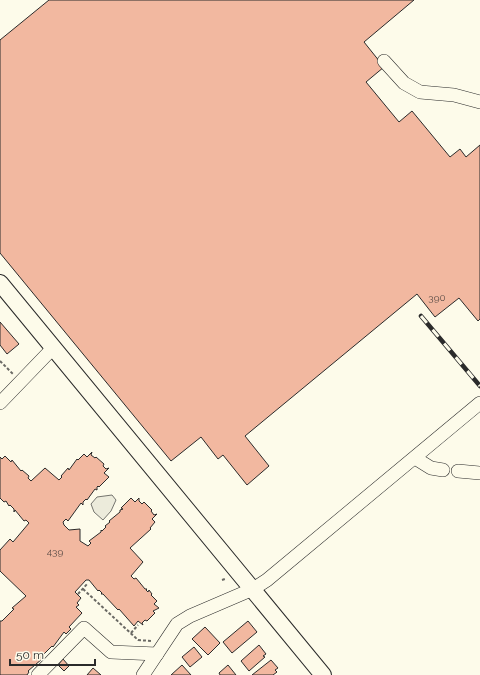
<svg xmlns="http://www.w3.org/2000/svg" width="480" height="675" font-family="Raleway,sans-serif">
	<rect width="100%" height="100%" fill="#fdfbea"/>
	<polygon fill="#ecebdb" stroke="#74746e" points="112,495 116,500 111,511 103,520 94,512 91,504 97,497"/>
	<g fill="#f2b8a0" stroke="#2b2b2b">
		<polygon points="49,0 414,0 364,42 384,67 366,82 399,122 412,111 450,157 460,149 466,157 480,145 480,319 478,321 459,298 435,317 417,294 245,436 269,466 247,485 223,455 218,459 201,437 171,461 0,253 0,40"/>
		<polygon points="0,322 19,344 7,354 0,345"/>
		<polygon points="92,452 91,455 95,458 96,457 104,464 103,466 106,469 109,468 104,473 109,477 99,487 98,486 97,487 97,490 95,489 87,500 86,499 83,502 83,505 81,503 68,521 66,519 63,522 64,525 69,530 80,529 80,541 88,546 91,543 89,541 101,532 101,530 102,531 106,527 105,526 110,522 109,521 120,512 120,510 123,509 121,508 131,498 135,502 139,498 139,501 142,504 144,502 152,510 151,511 154,515 157,514 152,519 155,522 150,528 151,529 130,548 143,562 131,576 134,579 136,578 145,589 147,589 146,590 148,592 149,590 152,594 151,595 157,601 154,604 159,608 153,611 155,613 147,621 145,620 142,623 143,625 138,621 134,626 119,609 118,610 103,594 101,594 102,593 99,590 98,591 89,580 86,580 75,592 81,598 77,603 79,605 76,607 82,613 69,627 71,629 66,634 64,632 53,647 52,646 41,657 42,659 28,671 29,672 27,675 0,675 0,621 2,621 14,609 12,608 26,596 0,571 0,550 10,539 13,542 29,523 26,520 24,521 15,510 14,512 14,509 10,505 9,506 6,501 4,502 0,498 0,457 2,459 5,456 11,462 12,460 21,471 22,470 29,476 28,478 31,481 45,468 59,480 62,477 61,476 68,468 69,470 77,459 78,460 84,454 87,457"/>
		<polygon points="248,621 257,632 232,653 223,642"/>
		<polygon points="205,627 220,643 208,655 192,639"/>
		<polygon points="259,645 266,654 263,656 265,657 249,671 241,661"/>
		<polygon points="194,647 202,657 190,667 182,657"/>
		<polygon points="63,659 69,666 64,671 58,665"/>
		<polygon points="271,660 278,668 275,670 277,672 273,675 252,675"/>
		<polygon points="182,665 191,675 171,675"/>
		<polygon points="228,665 236,675 220,675 219,673"/>
		<polygon points="93,668 101,675 87,675"/>
	</g>
	<g fill="none" stroke-linecap="round" stroke-linejoin="round">
		<defs>
			<g id="minor">
				<polyline points="384,61 404,83 420,92 454,95 480,102"/>
				<polyline points="0,403 53,348"/>
				<polyline points="415,458 431,468 443,470"/>
				<polyline points="458,471 480,473"/>
				<polyline points="38,675 84,628 111,652 157,654"/>
				<polyline points="143,675 177,624 190,616 253,589 267,580 480,403"/>
			</g>
			<polyline id="major" points="0,283 323,675"/>
		</defs>
		<use href="#minor" stroke="#2b2b2b" stroke-width="14"/>
		<use href="#major" stroke="#2b2b2b" stroke-width="18"/>
		<g stroke="#6a6964" stroke-width="2" stroke-dasharray="3 2" stroke-linecap="butt">
			<polyline points="0,361 13,374"/>
			<polyline points="222,580 225,579"/>
			<polyline points="83,589 138,640 151,641"/>
			<polyline points="78,594 88,583"/>
			<polyline points="131,633 138,625"/>
		</g>
		<use href="#minor" stroke="#fdfbea" stroke-width="13"/>
		<use href="#major" stroke="#fdfbea" stroke-width="16"/>
		<defs>
			<polyline id="rail" points="421,316 480,386"/>
		</defs>
		<use href="#rail" stroke="#2b2b2b" stroke-width="4.5"/>
		<use href="#rail" stroke="#fdfbea" stroke-width="3" stroke-dasharray="9" stroke-linecap="butt"/>
	</g>
	<g text-anchor="middle" dominant-baseline="central" stroke-width="3" stroke-linejoin="round" paint-order="stroke">
		<g font-size="10" fill="#5d4e48">
			<text x="437" y="297">390</text>
			<text x="55" y="551">439</text>
		</g>
	</g>
	<path d="M10 659v6h85v-6" fill="none" stroke="#2b2b2b" stroke-width="2"/>
	<text x="16" y="659" font-size="12" fill="#2b2b2b" stroke="#fdfbea" stroke-width="3" paint-order="stroke">50 m</text>
</svg>
